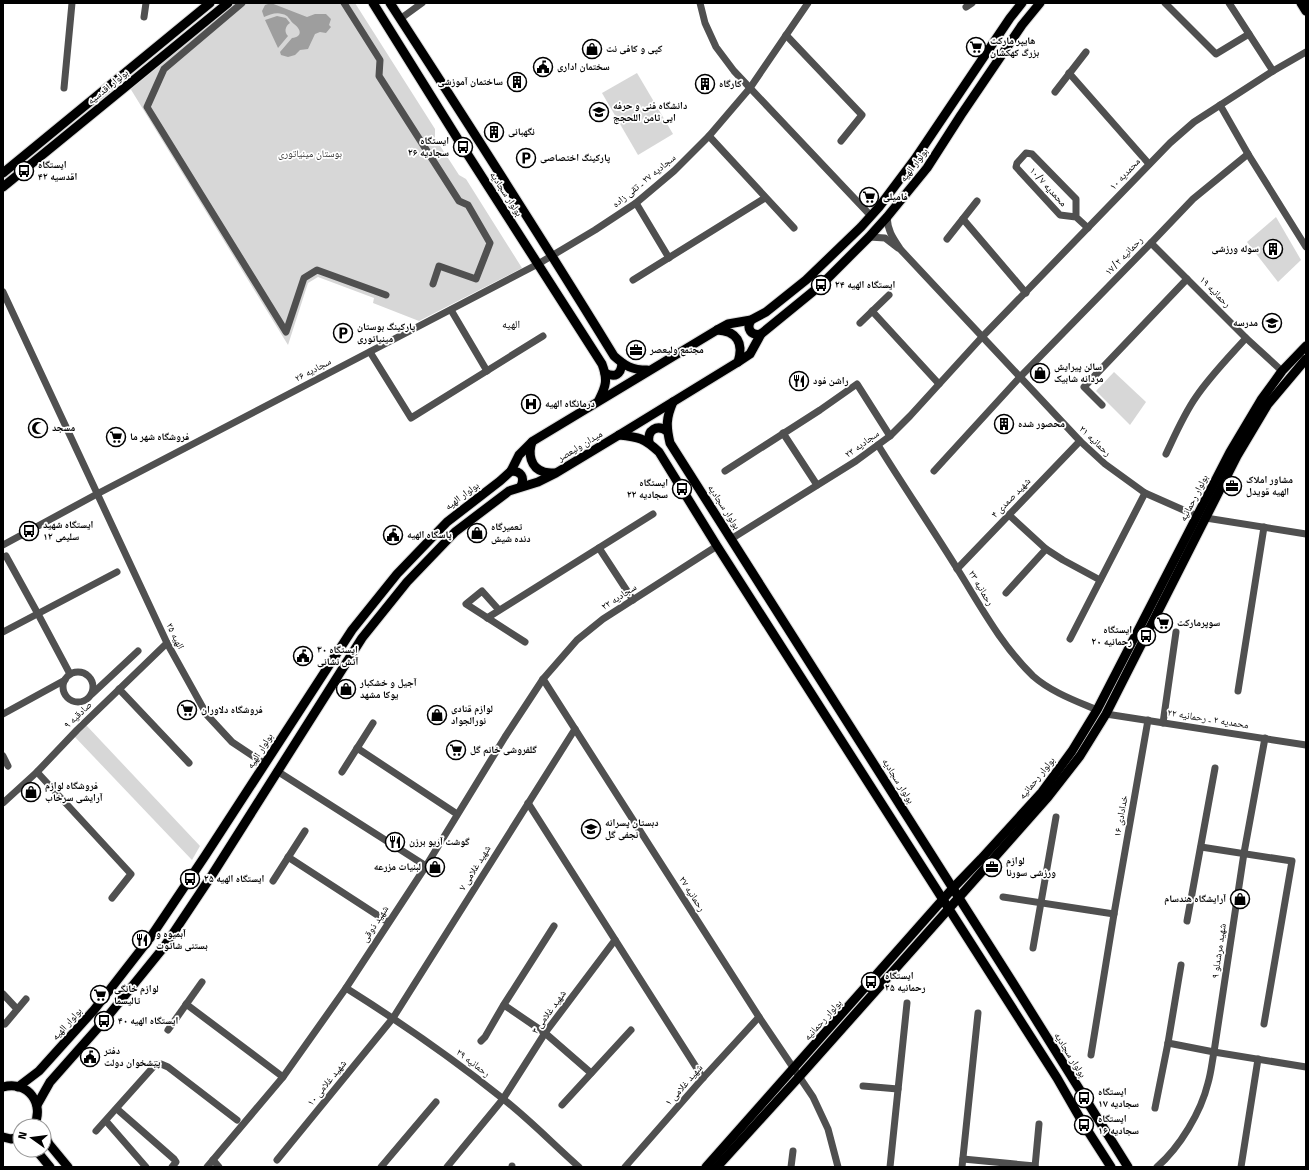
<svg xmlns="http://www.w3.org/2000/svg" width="1309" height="1170" font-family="'Fira Sans','Noto Naskh Arabic',sans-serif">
	<rect width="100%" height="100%" fill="#fff"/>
	<g fill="#d7d7d7">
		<polygon points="232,3 355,3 435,129 435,138 459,175 466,179 522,268 419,321 373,303 374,298 318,277 308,283 288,345 130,88"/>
		<polygon points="637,73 673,134 638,155 602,93"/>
		<polygon points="1276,217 1301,260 1278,282 1247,242"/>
		<polygon points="1114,372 1146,402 1130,425 1096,391"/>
		<polygon points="86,725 200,846 192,860 74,736"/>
	</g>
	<g fill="#9e9e9e">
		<path d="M271,3L307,17L315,14H326L331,19L329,25L331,27L326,33L320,32L315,34L308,49L300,50L295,55L288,57L281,55L280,52L292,38C303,37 301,29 294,24C289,20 289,15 282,14C276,12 269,15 264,17L262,11L265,5Z"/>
		<path d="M277,16L286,18L290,23C285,26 284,32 288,36L278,48L265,20Z"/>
	</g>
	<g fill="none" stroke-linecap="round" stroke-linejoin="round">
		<defs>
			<g id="major">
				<path d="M373,3L459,141L602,364C608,380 606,386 599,400"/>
				<path d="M390,3C466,120 541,237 614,356C625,366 632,370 647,370"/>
				<polyline points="1301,3 1306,11"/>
				<polyline points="3,173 210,3"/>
				<polyline points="3,187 228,3"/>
				<path d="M751,320C746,329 751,336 761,334"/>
				<path d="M717,330C737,331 744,343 738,362"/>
				<path d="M605,373C615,378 621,375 622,363"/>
				<path d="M673,402C666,418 666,426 670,443L1013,983L1128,1167"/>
				<path d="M619,435C639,437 644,438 659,452L717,546L1057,1078L1084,1125L1111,1167"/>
				<path d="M532,442C528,453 530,468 544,472C547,473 551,473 554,473"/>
				<path d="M649,442C647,430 657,424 667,431"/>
				<path d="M511,471C521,471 525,477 521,486"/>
				<path d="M3,1087C28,1080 45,1104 34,1126"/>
				<polyline points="18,1087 39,1071 94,1010 150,938 205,856 352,630 397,574 447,522 500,481 511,471 519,455 533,441 717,330 728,324 751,320 766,312 806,280 861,227 879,207 915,159 1010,18 1022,3"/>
				<polyline points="37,1105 50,1082 104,1021 164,947 212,875 362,638 407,582 455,532 509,491 538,482 556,473 619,435 738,362 750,354 761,334 821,285 869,237 887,217 927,168 961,115 1022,25 1040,3"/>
				<polyline points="44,1134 49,1144 68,1167"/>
				<polyline points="3,1137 11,1139 20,1137"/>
				<polyline points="36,1150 50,1167"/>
				<polyline points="706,1167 953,888 981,859 1042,792 1072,751 1097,710 1230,452 1261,400 1282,371 1306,346"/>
				<polyline points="717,1167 799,1077 994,858 1048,797 1080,756 1106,714 1237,456 1268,404 1306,359"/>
			</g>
		</defs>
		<use href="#major" stroke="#dbdbdb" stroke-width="11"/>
		<g stroke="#505050" stroke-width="7">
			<polyline points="242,3 164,69 147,107 286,332 304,278 317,270 386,295"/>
			<polyline points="344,3 380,60 379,76 459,201 468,205 490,243 476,279 439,266 433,284"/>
			<polyline points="700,3 705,23 716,47 734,71 871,216"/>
			<polyline points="1165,3 1216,54 1249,34"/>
			<polyline points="1229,3 1273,71"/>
			<polyline points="966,7 972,3"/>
			<polyline points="144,17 146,3"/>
			<polyline points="400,19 422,3"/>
			<polyline points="786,35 862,115 841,141"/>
			<polyline points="1069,73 1149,164"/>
			<polyline points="64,88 72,3"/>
			<polyline points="1055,92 1086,52"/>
			<polyline points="1220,105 1248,154 1306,247"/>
			<polyline points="709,136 794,228"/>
			<polyline points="636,203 669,258"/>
			<path d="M887,217C888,232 893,238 901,250L1080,441L1105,464L1145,493L1197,516"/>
			<polyline points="1076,217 1060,215 1016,167 1017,163 1026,153 1032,154 1076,199 1076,217 1088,228"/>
			<polyline points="963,219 1026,293"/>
			<polyline points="869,237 885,238 898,248"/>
			<polyline points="947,239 977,201"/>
			<polyline points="1151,243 1246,338 1282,371"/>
			<polyline points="633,280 765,198"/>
			<polyline points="3,292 167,643 207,715 232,742 265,764"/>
			<polyline points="451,310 487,371"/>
			<polyline points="872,311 939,384"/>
			<polyline points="860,323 889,295"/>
			<polyline points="370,352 411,418 543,336"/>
			<polyline points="1102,405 1084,387 1187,279"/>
			<polyline points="783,433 817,485"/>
			<path d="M878,445C904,487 932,528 958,570C981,607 1002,646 1033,676C1051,692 1076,701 1097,710"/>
			<path d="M1166,454C1175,435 1184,414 1196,397C1211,375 1229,357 1246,338"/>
			<polyline points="725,471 820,410 857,384 890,436"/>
			<polyline points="934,471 1020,377 1151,243 1193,199 1248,154"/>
			<polyline points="1009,515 1046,549 1063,560 1100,580"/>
			<polyline points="1206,518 1306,534"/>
			<polyline points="731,539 856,461 890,436 910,416 982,337 1170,143 1194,122 1273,71 1306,52"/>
			<polyline points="3,545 97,494 538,264 595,230 636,203 674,171 709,136 750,88 808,3"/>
			<polyline points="599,548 633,600"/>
			<polyline points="6,556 38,614 70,674"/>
			<polyline points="957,569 1080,441"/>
			<polyline points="1006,593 1046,549"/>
			<polyline points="499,610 482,591 466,604 525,642"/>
			<polyline points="487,618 653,514"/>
			<polyline points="3,632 117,572"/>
			<polyline points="1070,639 1145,493"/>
			<circle cx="78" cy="687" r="15"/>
			<polyline points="543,679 759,1017 813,1097 828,1129 838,1167"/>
			<polyline points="119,689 189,763"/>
			<polyline points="1238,691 1264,527"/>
			<polyline points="92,694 138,651"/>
			<polyline points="3,714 65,680"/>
			<polyline points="1106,714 1306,745"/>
			<polyline points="1163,723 1176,632"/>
			<polyline points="357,748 457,814"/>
			<polyline points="3,756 8,766"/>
			<polyline points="277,771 426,866"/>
			<polyline points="37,772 131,874 112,898"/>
			<polyline points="342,772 373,723"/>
			<polyline points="3,803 37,772 77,730 167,643"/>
			<polyline points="528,803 703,1078"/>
			<polyline points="1201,847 1292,861 1264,1024"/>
			<polyline points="288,857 388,922"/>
			<polyline points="273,881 305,831"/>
			<polyline points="1003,897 1114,914"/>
			<polyline points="1187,921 1215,768"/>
			<polyline points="1033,948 1056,817"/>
			<path d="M346,988C400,1022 452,1058 502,1098C529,1119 553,1144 579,1167"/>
			<polyline points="3,994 17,1009"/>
			<polyline points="186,1004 283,1077"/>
			<polyline points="504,1005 545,1033 591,1073"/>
			<polyline points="5,1024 26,999"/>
			<polyline points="168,1030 202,982"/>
			<polyline points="481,1041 485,1037 503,1006 554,926"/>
			<polyline points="1168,1043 1214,1052 1306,1067"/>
			<polyline points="1091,1055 1114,914 1148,720"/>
			<polyline points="863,1086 898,1089"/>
			<polyline points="562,1105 631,1030"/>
			<polyline points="1155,1108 1168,1043 1181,965"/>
			<polyline points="117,1109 174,1159 176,1162 172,1167"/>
			<polyline points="106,1121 146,1167"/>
			<polyline points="96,1131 155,1065 161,1064 168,1067 237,1120"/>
			<polyline points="963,1159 1035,1166"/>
			<polyline points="213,1160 219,1167"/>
			<polyline points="277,1160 393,1018 575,729"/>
			<polyline points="207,1167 283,1077 346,988 426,866 505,737 543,679 577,640 603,619 717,546"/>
			<polyline points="381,1167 436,1102"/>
			<polyline points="447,1167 503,1099 545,1033 615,940"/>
			<polyline points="512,1167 512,1166"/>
			<polyline points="625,1167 703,1078 759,1017"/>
			<polyline points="791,1167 793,1151"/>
			<polyline points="890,1167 907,1003"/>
			<polyline points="962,1167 978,1013"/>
			<polyline points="1035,1167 1039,1124"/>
			<path d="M1157,1167C1180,1147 1201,1112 1208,1083C1211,1073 1212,1062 1214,1052L1244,853L1265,738"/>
			<polyline points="1241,1167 1258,1059"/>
		</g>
		<use href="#major" stroke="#000" stroke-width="9"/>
	</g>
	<defs>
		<symbol id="supermarket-ring" viewBox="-11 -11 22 22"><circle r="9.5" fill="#fff" stroke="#000" stroke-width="1.5"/><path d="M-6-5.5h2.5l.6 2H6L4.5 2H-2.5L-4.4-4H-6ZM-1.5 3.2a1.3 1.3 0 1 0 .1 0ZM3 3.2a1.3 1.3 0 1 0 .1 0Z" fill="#000"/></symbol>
		<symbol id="shop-ring" viewBox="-11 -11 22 22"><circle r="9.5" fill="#fff" stroke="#000" stroke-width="1.5"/><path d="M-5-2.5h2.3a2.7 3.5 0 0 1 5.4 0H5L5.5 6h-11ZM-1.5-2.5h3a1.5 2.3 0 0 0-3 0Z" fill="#000"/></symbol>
		<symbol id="civic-ring" viewBox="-11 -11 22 22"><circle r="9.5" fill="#fff" stroke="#000" stroke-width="1.5"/><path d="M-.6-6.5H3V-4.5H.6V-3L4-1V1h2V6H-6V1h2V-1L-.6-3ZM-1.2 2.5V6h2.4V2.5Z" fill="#000"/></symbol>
		<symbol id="building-ring" viewBox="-11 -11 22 22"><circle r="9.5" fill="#fff" stroke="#000" stroke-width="1.5"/><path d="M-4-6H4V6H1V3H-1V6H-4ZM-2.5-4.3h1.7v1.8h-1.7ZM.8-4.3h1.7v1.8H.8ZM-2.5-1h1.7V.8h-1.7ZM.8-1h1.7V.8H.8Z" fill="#000"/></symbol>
		<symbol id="university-ring" viewBox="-11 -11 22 22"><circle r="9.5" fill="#fff" stroke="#000" stroke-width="1.5"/><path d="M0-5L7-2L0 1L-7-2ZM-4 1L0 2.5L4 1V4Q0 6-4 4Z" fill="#000"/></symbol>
		<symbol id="bus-ring" viewBox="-11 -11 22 22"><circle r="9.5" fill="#fff" stroke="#000" stroke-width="1.5"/><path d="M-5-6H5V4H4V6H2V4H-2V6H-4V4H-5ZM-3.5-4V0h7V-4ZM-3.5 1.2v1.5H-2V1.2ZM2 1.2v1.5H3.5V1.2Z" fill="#000"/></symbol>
		<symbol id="parking-ring" viewBox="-11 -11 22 22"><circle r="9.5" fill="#fff" stroke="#000" stroke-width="1.5"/><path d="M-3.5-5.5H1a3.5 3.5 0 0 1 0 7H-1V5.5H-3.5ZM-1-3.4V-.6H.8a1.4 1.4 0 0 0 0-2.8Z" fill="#000"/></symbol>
		<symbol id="school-ring" viewBox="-11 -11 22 22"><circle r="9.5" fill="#fff" stroke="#000" stroke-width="1.5"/><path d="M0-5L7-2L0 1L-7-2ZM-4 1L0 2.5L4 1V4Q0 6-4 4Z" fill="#000"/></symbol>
		<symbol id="office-ring" viewBox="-11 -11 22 22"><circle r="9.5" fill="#fff" stroke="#000" stroke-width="1.5"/><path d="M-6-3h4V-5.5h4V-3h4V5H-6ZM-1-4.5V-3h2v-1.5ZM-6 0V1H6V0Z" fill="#000"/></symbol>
		<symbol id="restaurant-ring" viewBox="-11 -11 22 22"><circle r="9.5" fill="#fff" stroke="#000" stroke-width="1.5"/><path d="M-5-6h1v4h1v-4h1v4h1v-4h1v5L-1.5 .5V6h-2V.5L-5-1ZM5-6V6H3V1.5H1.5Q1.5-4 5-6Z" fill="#000"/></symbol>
		<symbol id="hospital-ring" viewBox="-11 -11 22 22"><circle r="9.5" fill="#fff" stroke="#000" stroke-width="1.5"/><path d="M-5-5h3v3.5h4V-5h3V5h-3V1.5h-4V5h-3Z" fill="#000"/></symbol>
		<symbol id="mosque-ring" viewBox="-11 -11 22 22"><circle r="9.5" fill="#fff" stroke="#000" stroke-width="1.5"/><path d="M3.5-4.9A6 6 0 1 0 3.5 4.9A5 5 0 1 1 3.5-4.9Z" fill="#000"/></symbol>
	</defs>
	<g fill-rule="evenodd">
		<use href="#supermarket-ring" x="965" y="36" width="22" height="22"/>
		<use href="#shop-ring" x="581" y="38" width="22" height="22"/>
		<use href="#civic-ring" x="532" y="56" width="22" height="22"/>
		<use href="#building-ring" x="506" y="71" width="22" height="22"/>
		<use href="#building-ring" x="694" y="73" width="22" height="22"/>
		<use href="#university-ring" x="588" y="101" width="22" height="22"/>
		<use href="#building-ring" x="483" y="121" width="22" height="22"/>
		<use href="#bus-ring" x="452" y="136" width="22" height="22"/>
		<use href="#parking-ring" x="515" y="147" width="22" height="22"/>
		<use href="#bus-ring" x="13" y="160" width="22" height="22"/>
		<use href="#supermarket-ring" x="858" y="186" width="22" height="22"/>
		<use href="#building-ring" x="1262" y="238" width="22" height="22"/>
		<use href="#bus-ring" x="810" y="274" width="22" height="22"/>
		<use href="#school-ring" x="1261" y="312" width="22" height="22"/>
		<use href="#parking-ring" x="332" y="322" width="22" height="22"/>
		<use href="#office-ring" x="625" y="339" width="22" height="22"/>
		<use href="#shop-ring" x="1029" y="362" width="22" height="22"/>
		<use href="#restaurant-ring" x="788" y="370" width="22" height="22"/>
		<use href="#hospital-ring" x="520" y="393" width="22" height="22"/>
		<use href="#building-ring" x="993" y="413" width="22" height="22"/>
		<use href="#mosque-ring" x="27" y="417" width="22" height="22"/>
		<use href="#supermarket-ring" x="105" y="426" width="22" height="22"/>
		<use href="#office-ring" x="1221" y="475" width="22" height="22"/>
		<use href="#bus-ring" x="671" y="478" width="22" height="22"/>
		<use href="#bus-ring" x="18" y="520" width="22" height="22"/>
		<use href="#shop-ring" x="466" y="522" width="22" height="22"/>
		<use href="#civic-ring" x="382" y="524" width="22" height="22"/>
		<use href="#supermarket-ring" x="1152" y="612" width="22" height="22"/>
		<use href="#bus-ring" x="1135" y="625" width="22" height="22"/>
		<use href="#civic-ring" x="292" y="645" width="22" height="22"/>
		<use href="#shop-ring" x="335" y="678" width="22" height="22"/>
		<use href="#supermarket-ring" x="176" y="699" width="22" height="22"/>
		<use href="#shop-ring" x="426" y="704" width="22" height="22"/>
		<use href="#supermarket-ring" x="445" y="739" width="22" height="22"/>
		<use href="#shop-ring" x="20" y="781" width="22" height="22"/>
		<use href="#school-ring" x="580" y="818" width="22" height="22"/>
		<use href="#restaurant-ring" x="384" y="831" width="22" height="22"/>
		<use href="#shop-ring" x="424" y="856" width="22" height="22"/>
		<use href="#office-ring" x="981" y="856" width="22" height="22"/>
		<use href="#bus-ring" x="179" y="868" width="22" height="22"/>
		<use href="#shop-ring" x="1229" y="888" width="22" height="22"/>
		<use href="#restaurant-ring" x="131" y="929" width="22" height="22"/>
		<use href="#bus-ring" x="860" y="971" width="22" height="22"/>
		<use href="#supermarket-ring" x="89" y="984" width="22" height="22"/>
		<use href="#bus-ring" x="93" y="1010" width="22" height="22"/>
		<use href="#civic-ring" x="79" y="1046" width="22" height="22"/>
		<use href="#bus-ring" x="1073" y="1087" width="22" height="22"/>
		<use href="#bus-ring" x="1073" y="1114" width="22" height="22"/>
	</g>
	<g text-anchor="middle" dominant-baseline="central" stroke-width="3.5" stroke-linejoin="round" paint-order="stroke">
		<g font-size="10" font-weight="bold" fill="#000" stroke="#fff" text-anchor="start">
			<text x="990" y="41">هایپر مارکت<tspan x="990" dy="12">بزرگ کهکشان</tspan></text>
			<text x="606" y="49">کپی و کافی نت</text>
			<text x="557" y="67">سختمان اداری</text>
			<text x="503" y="82" text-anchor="end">ساختمان آموزشی</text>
			<text x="719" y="84">کارگاه</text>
			<text x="613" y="106">دانشگاه فنی و حرفه<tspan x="613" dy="12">ایی ثامن اللحجج</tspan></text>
			<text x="508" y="132">نگهبانی</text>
			<text x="449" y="141" text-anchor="end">ایستگاه<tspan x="449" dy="12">سجادیه ۲۶</tspan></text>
			<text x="540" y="158">پارکینگ اختصاصی</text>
			<text x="38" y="165">ایستگاه<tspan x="38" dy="12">اقدسیه ۴۲</tspan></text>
			<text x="883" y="197">فامیلی</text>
			<text x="1259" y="249" text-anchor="end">سوله ورزشی</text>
			<text x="835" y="285">ایستگاه الهیه ۲۴</text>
			<text x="1258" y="323" text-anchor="end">مدرسه</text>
			<text x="357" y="327">پارکینگ بوستان<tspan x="357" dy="12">مینیاتوری</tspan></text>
			<text x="650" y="350">مجتمع ولیعصر</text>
			<text x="1054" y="367">سالن پیرایش<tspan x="1054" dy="12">مردانه شابیک</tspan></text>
			<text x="813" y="381">راشن فود</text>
			<text x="545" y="404">درمانگاه الهیه</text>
			<text x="1018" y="424">محصور شده</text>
			<text x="52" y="428">مسجد</text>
			<text x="130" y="437">فروشگاه شهر ما</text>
			<text x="1246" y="480">مشاور املاک<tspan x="1246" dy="12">الهیه قویدل</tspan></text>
			<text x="668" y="483" text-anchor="end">ایستگاه<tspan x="668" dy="12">سجادیه ۲۲</tspan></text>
			<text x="43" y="525">ایستگاه شهید<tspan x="43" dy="12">سلیمی ۱۲</tspan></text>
			<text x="491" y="527">تعمیرگاه<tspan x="491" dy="12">دنده شیش</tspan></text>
			<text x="407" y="535">پاسگاه الهیه</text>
			<text x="1177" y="623">سوپرمارکت</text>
			<text x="1132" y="630" text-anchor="end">ایستگاه<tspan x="1132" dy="12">رحمانیه ۲۰</tspan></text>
			<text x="317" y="650">ایستگاه ۳۰<tspan x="317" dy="12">آتش نشانی</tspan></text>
			<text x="360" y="683">آجیل و خشکبار<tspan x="360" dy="12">یوکا مشهد</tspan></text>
			<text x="451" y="709">لوازم قنادی<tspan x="451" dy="12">نورالجواد</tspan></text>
			<text x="201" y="710">فروشگاه دلاوران</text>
			<text x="470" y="750">گلفروشی خانم گل</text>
			<text x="45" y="786">فروشگاه لوازم<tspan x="45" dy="12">آرایشی سرخاب</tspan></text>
			<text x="605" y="823">دبستان پسرانه<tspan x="605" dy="12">نجفی گل</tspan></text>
			<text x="409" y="842">گوشت آریو برزن</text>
			<text x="1006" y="861">لوازم<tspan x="1006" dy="12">ورزشی سورنا</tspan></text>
			<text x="421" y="867" text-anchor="end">لبنیات مزرعه</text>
			<text x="204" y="879">ایستگاه الهیه ۲۵</text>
			<text x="1226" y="899" text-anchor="end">آرایشگاه هندسام</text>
			<text x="156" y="934">آبمیوه و<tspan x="156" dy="12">بستنی شاتوت</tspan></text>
			<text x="885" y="976">ایستگاه<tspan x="885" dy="12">رحمانیه ۲۵</tspan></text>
			<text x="114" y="989">لوازم خانگی<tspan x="114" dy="12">تالیسما</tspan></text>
			<text x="118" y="1021">ایستگاه الهیه ۴۰</text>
			<text x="104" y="1051">دفتر<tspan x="104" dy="12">پیشخوان دولت</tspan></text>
			<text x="1098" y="1092">ایستگاه<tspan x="1098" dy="12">سجادیه ۱۷</tspan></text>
			<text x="1098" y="1119">ایستگاه<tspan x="1098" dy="12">سجادیه ۱۶</tspan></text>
		</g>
		<g font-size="10" fill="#000" stroke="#fff">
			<text transform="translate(108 87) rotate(-39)">بولوار اقدسیه</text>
			<text transform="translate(914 165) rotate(-53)">بولوار الهیه</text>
			<text transform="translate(1125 174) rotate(-47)">محمدیه ۱۰</text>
			<text transform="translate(644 181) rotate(-39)">سجادیه ۲۷ ـ تقی زاده</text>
			<text transform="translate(1048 187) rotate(47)">محمدیه ۱۰/۷</text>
			<text transform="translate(506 194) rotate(57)">بولوار سجادیه</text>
			<text transform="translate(1124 256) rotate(-46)">رحمانیه ۱۷/۲</text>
			<text transform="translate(1215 292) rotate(45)">رحمانیه ۱۹</text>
			<text transform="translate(313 370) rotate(-28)">سجادیه ۲۶</text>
			<text transform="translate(1095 441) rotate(43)">رحمانیه ۲۱</text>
			<text transform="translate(862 444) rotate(-36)">سجادیه ۲۳</text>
			<text transform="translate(580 446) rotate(-31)">میدان ولیعصر</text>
			<text transform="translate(462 496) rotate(-37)">بولوار الهیه</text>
			<text transform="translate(1011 498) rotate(-46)">شهید صمدی ۴</text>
			<text transform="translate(1194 498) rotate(-63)">بولوار رحمانیه</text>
			<text transform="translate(724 507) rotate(57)">بولوار سجادیه</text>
			<text transform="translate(981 588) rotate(59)">رحمانیه ۲۳</text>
			<text transform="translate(619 597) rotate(-33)">سجادیه ۲۲</text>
			<text transform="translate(175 636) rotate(64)">الهیه ۲۵</text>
			<text transform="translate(78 715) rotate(-44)">صادقیه ۹</text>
			<text transform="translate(1208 719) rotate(9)">محمدیه ۲ ـ رحمانیه ۲۲</text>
			<text transform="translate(260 751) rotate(-57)">بولوار الهیه</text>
			<text transform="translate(1037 778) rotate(-51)">بولوار رحمانیه</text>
			<text transform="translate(898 781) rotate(58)">بولوار سجادیه</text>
			<text transform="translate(1121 816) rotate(-80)">خدادادی ۱۶</text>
			<text transform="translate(475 868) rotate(-58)">شهید غلامی ۷</text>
			<text transform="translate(692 894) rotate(57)">رحمانیه ۲۷</text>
			<text transform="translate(375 924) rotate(-57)">شهید ذوقی</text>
			<text transform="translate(1219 951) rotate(-82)">شهید مرشدلو ۹</text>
			<text transform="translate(549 1012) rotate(-54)">شهید غلامی ۳</text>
			<text transform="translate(823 1020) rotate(-48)">بولوار رحمانیه</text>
			<text transform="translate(67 1024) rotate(-48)">بولوار الهیه</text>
			<text transform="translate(1070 1055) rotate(58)">بولوار سجادیه</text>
			<text transform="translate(473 1063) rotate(37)">رحمانیه ۲۹</text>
			<text transform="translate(327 1083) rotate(-51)">شهید غلامی ۱۰</text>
			<text transform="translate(684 1085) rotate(-49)">شهید غلامی ۱</text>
		</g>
		<g font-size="10" fill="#2e2e2e" stroke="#fff">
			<text x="310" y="154">بوستان مینیاتوری</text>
		</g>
		<g font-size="11" fill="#000" stroke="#fff">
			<text x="511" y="324">الهیه</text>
		</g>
	</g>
	<rect width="1309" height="1170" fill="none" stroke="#000000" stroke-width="8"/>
	<g transform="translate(32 1138) rotate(284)"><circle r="19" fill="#ffffff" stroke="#999999"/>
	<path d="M0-3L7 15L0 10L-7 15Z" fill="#000000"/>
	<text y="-6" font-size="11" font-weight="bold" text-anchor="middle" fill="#000000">N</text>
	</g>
</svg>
